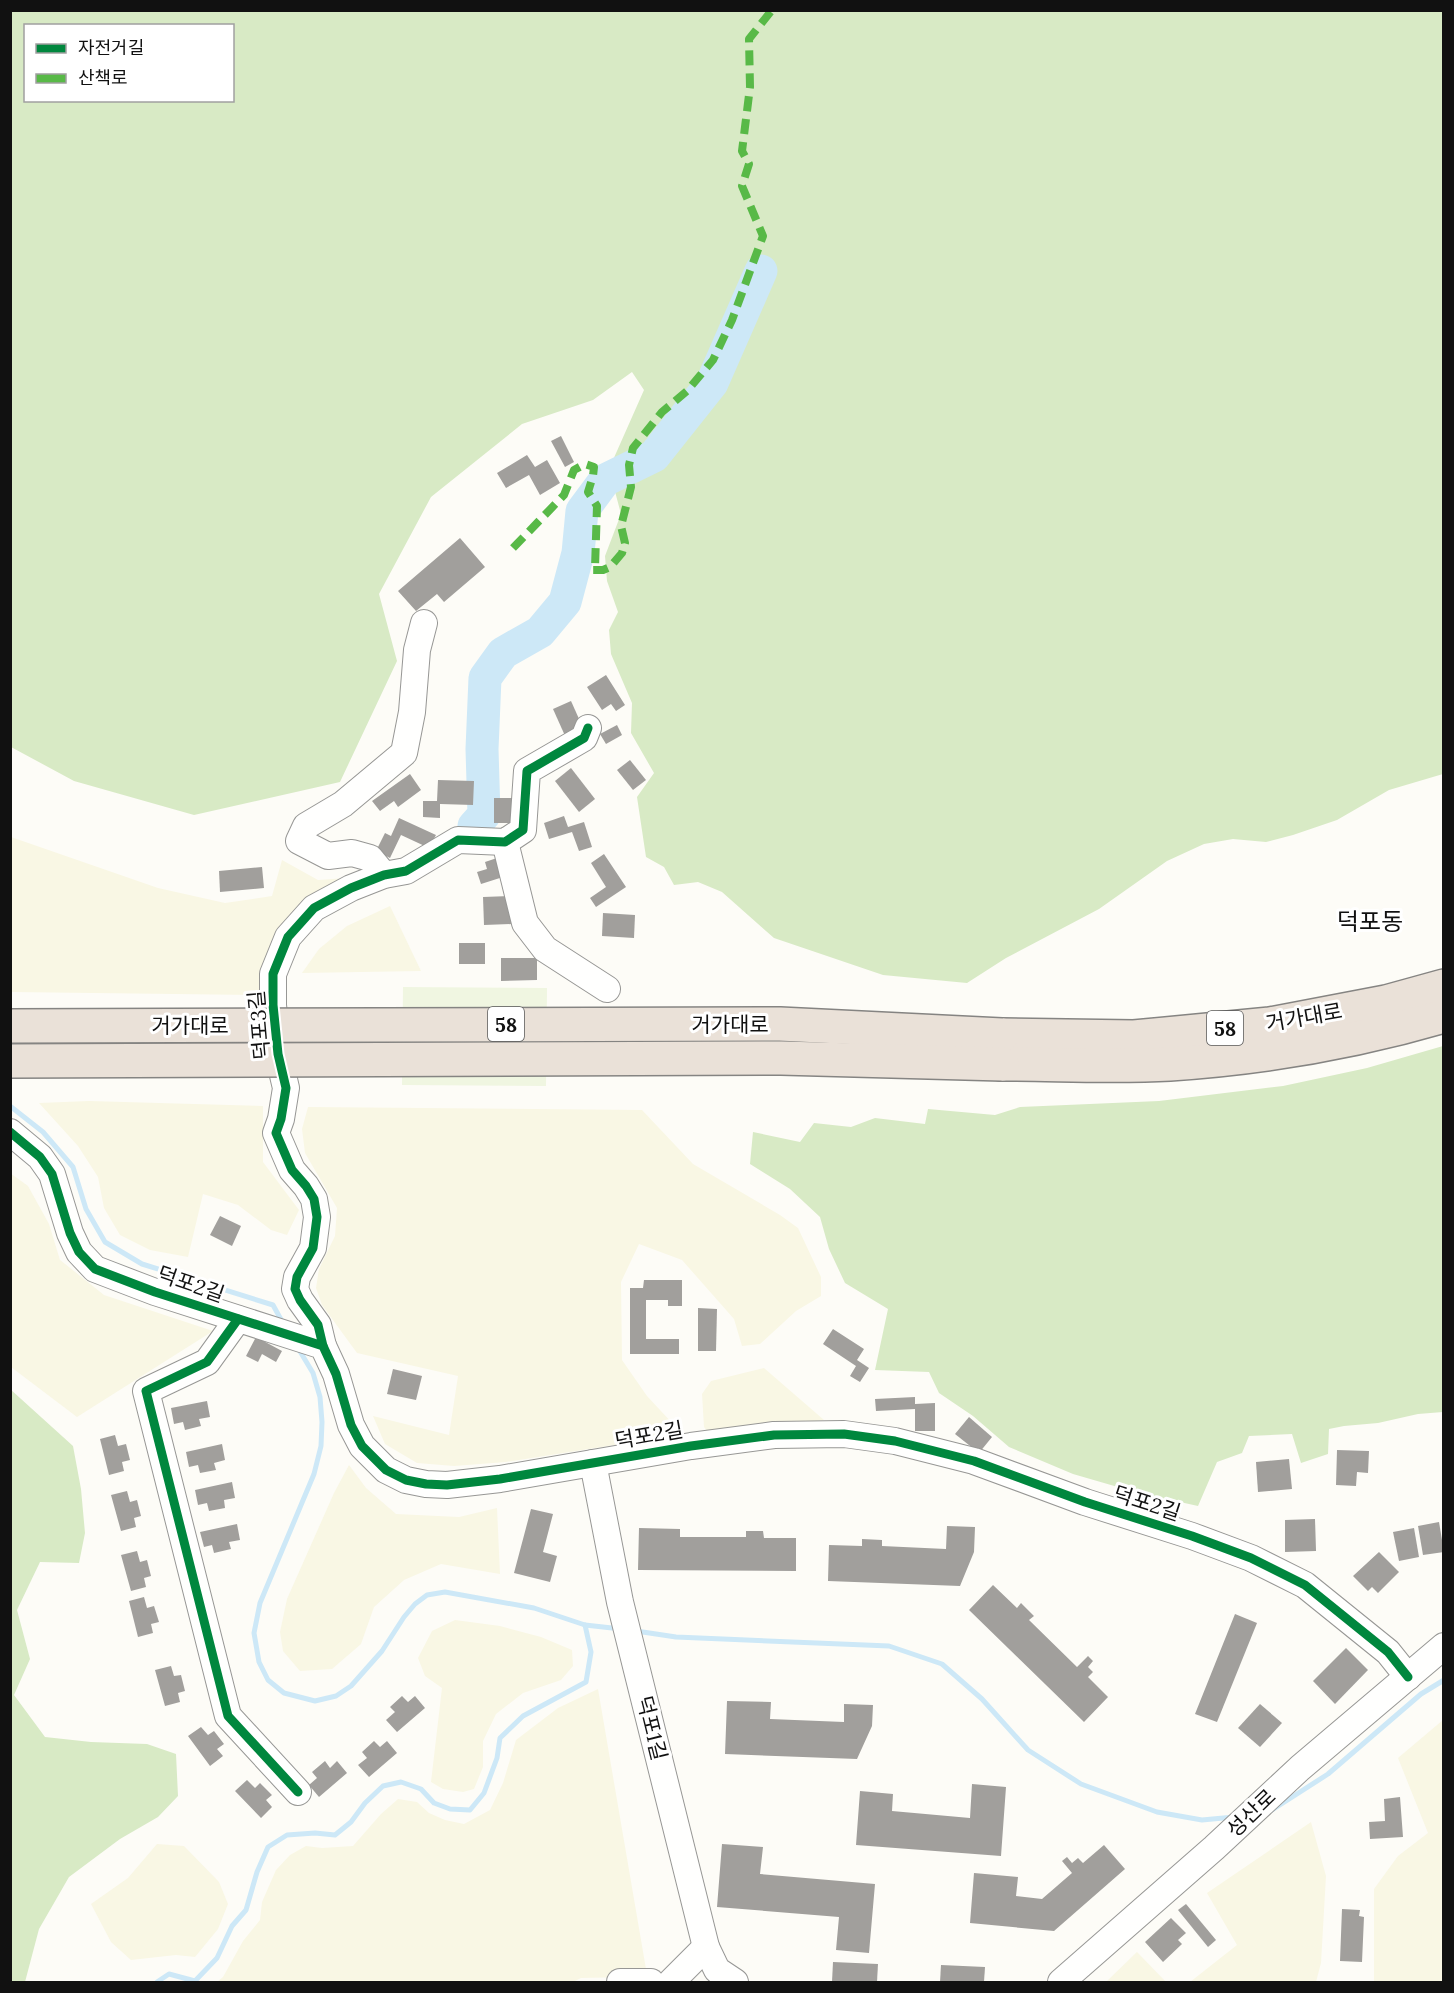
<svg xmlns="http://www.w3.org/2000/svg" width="1454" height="1993" font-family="Lora,'Noto Sans KR',serif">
	<rect width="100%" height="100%" fill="#fdfcf7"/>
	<g fill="#f9f7e4">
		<polygon points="11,837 158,888 225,903 272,896 282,860 318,880 361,877 321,904 264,965 258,995 11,992"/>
		<polygon points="390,906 421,971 302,973 319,949 347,926"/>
		<polygon points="89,1101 263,1106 263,1162 299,1210 287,1235 271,1230 238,1205 203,1194 188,1257 150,1250 120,1235 104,1208 98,1177 78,1146 39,1103"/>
		<polygon points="308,1107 642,1110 693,1164 780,1215 798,1228 821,1277 821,1296 796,1311 760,1344 742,1346 734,1319 682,1260 639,1244 621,1282 622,1360 647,1396 674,1425 671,1436 506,1462 454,1466 417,1463 385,1444 373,1416 449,1435 458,1376 357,1353 322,1305 316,1288 319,1269 335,1236 337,1208 305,1153 302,1129"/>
		<polygon points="10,1173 28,1186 49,1224 60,1260 104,1295 213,1331 77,1417 11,1367"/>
		<polygon points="764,1368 824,1420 710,1435 704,1427 702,1394 711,1381"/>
		<polygon points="349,1465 366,1488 396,1514 459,1517 497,1508 500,1574 441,1564 404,1580 374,1607 361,1644 332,1669 300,1671 283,1651 280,1632 287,1599 334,1493"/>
		<polygon points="455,1620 500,1626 541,1637 572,1650 573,1666 561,1680 523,1693 496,1714 483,1741 483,1767 474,1789 463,1792 443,1789 431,1782 442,1688 425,1676 418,1658 432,1631"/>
		<polygon points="598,1689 646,1969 630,1977 581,1978 573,1982 217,1982 223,1977 243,1941 260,1920 262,1902 276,1870 290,1855 306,1846 322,1848 353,1846 381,1814 398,1799 417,1802 429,1813 445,1820 464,1824 490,1810 503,1783 516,1740 558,1708"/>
		<polygon points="1443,1720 1443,1982 1374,1982 1374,1889 1398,1856 1428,1833 1398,1758"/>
		<polygon points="1311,1822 1326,1876 1321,1963 1316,1982 1190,1982 1237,1945 1207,1893"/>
		<polygon points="157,1844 184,1846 219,1882 228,1904 218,1929 195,1957 176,1955 131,1960 111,1942 91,1904 128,1878"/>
		<polygon points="1137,1952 1166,1982 1106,1982"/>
	</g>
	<g fill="#d8eac5" fill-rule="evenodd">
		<path d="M10,11H1443V774L1389,790L1337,820L1293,835L1266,842L1233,839L1204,844L1167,861L1099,909L1006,958L967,983L883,975L774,938L722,892L698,882L674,885L664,867L646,857L637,797L654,773L631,733L632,703L611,654L609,630L618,612L607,581L605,556L621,514L609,469L644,390L632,372L593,400L522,424L431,497L379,594L397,661L340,782L194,815L74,781L11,747ZM26,26H232V100H26Z"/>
		<polygon points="1443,1046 1443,1412 1418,1414 1378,1423 1344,1426 1329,1429 1328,1454 1301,1463 1292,1434 1249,1436 1242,1453 1217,1462 1198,1506 1135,1492 1073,1474 1009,1447 973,1416 939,1393 929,1372 875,1370 888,1309 845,1283 829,1249 820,1217 790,1189 750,1164 753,1132 800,1142 814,1123 851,1127 875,1118 925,1124 928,1109 995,1115 1020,1107 1159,1101 1283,1086 1367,1068"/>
		<polygon points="10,1389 73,1446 81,1489 85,1533 79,1563 40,1562 17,1610 30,1659 14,1695 45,1737 91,1742 147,1744 176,1754 178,1796 158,1817 120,1839 69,1877 39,1929 25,1982 10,1982"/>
	</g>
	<polygon fill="#f0f6e1" points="403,987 547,988 546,1086 402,1085"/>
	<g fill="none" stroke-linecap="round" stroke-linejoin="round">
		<g stroke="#cde8f7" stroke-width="5">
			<polyline points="10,1106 43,1132 73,1167 86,1209 105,1242 142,1264 273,1305 284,1325"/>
			<polyline points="298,1348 313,1373 320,1397 322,1422 321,1446 314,1474 260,1603 254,1633 259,1662 268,1680 284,1693 315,1701 336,1696 351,1686 382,1651 404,1617 415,1604 427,1595 445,1592 534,1608 585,1625 621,1629"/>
			<polyline points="636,1631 676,1637 889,1646 942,1664 982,1699 1028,1750 1081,1784 1157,1812 1202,1820 1234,1817"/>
			<polyline points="1272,1810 1328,1774 1421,1694 1444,1680"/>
			<polyline points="157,1982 169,1974 195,1981 217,1958 232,1926 246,1910 257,1872 268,1847 287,1835 315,1833 335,1835 351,1822 365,1803 383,1786 401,1782 421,1789 434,1803 450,1809 470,1810 484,1793 497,1758 500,1738 523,1716 586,1682 591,1652 585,1625"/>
		</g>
		<polyline stroke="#cde8f7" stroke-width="33" points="474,826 484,815 482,749 485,678 503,653 540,632 565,602 578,553 582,511 605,480 654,456 712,383 761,271"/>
	</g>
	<g fill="#a19f9c">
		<polygon points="561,436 574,462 565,467 551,441"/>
		<polygon points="527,455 535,467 547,460 560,483 540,495 529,475 506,488 497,473"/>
		<polygon points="460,538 485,567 444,602 437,594 416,611 398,591"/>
		<polygon points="606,675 625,705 616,711 611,704 602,710 587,687"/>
		<polygon points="571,701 584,730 566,738 553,709"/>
		<polygon points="617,725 622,735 606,744 600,734"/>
		<polygon points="630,760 646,780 633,790 617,770"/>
		<polygon points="571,768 595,799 579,812 555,781"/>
		<polygon points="410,774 421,790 398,807 394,801 380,811 372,801"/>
		<polygon points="438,780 474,781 473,805 440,804 440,818 423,817 423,801 437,801"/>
		<rect x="494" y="798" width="20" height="25"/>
		<polygon points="564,816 568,827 584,822 592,847 579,851 572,832 549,839 544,823"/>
		<polygon points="399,818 436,835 429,848 401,835 390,858 376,851 385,833 391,836"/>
		<polygon points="604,854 626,887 596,907 590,898 606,887 591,863"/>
		<polygon points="497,858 503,877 481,884 477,872 487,869 485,862"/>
		<polygon points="262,867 264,888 220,892 219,871"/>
		<polygon points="511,896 512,924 484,925 483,897"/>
		<polygon points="603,913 635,915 634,938 602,936"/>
		<rect x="459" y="943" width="26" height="21"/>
		<polygon points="501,958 537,958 537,980 501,981"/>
		<polygon points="220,1216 241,1226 232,1246 210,1235"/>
		<polygon points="644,1280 682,1280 682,1306 668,1306 668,1300 646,1300 646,1339 679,1339 679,1354 630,1354 630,1288 643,1288"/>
		<polygon points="698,1308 717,1309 716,1351 698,1351"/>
		<polygon points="833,1329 864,1349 857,1360 869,1368 860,1382 850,1376 856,1366 823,1344"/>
		<polygon points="256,1337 282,1351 276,1362 262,1354 258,1362 246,1356"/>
		<polygon points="393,1369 422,1376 416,1400 387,1394"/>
		<polygon points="915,1397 915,1404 935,1403 935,1431 915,1431 915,1409 876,1411 875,1399"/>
		<polygon points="207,1401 210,1417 199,1419 201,1426 185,1430 183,1422 174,1424 171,1408"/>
		<polygon points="969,1417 992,1437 979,1453 955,1434"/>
		<polygon points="115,1435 118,1446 126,1444 130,1460 122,1462 124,1471 109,1475 100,1439"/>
		<polygon points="222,1444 225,1460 214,1463 216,1470 200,1473 198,1465 189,1467 186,1452"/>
		<polygon points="1337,1450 1369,1451 1368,1473 1357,1472 1356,1486 1336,1485"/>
		<polygon points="1289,1459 1292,1489 1258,1492 1256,1462"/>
		<polygon points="232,1482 235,1498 224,1500 225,1508 209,1511 207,1503 198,1505 195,1490"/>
		<polygon points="127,1491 130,1502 137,1500 141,1516 134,1518 136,1527 121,1531 111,1495"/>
		<polygon points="531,1509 553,1514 543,1552 557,1556 550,1582 514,1573"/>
		<polygon points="1315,1519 1316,1551 1285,1552 1285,1520"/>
		<polygon points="1439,1522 1444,1552 1423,1555 1418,1526"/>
		<polygon points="237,1524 240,1540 229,1542 231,1549 214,1553 212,1545 204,1547 200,1532"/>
		<polygon points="947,1526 975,1527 974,1552 960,1586 828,1581 829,1545 862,1546 862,1539 882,1540 882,1546 946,1549"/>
		<polygon points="639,1528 680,1529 680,1537 746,1537 746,1531 763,1531 764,1538 796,1538 796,1571 638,1570"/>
		<polygon points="1414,1528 1419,1557 1399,1561 1393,1532"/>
		<polygon points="137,1551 140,1562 147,1560 151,1576 144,1578 146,1587 131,1591 121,1555"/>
		<polygon points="1379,1552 1399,1572 1378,1593 1372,1587 1368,1591 1353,1576"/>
		<polygon points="993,1585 1017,1608 1021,1603 1034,1616 1029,1620 1077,1667 1088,1656 1093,1661 1088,1667 1093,1672 1088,1677 1108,1697 1084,1722 969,1610"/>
		<polygon points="144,1597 147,1608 154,1606 159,1622 151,1624 153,1633 138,1637 129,1601"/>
		<polygon points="1235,1614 1257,1623 1217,1722 1195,1714"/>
		<polygon points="1346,1648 1368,1670 1335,1704 1313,1681"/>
		<polygon points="171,1666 174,1676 181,1675 185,1691 178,1693 180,1702 165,1706 155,1670"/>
		<polygon points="402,1696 408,1702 415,1696 425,1708 397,1732 386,1720 395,1712 390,1707"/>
		<polygon points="727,1701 771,1702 770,1719 844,1722 844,1704 873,1705 872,1726 857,1759 725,1754"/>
		<polygon points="1260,1704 1282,1723 1260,1747 1238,1728"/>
		<polygon points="201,1727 208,1735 214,1731 224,1744 217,1749 223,1756 210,1766 188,1736"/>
		<polygon points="374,1741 380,1747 387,1741 397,1753 369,1777 358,1765 367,1758 362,1752"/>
		<polygon points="325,1761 330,1768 337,1761 347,1773 319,1797 309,1785 317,1778 312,1772"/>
		<polygon points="247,1780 255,1788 260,1783 272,1795 266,1800 272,1807 261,1818 235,1791"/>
		<polygon points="972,1784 1006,1787 1001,1856 856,1845 860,1791 893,1794 892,1811 970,1818"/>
		<polygon points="1400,1797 1403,1837 1370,1839 1369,1822 1385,1821 1384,1799"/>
		<polygon points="722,1844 763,1847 760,1874 875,1884 869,1953 836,1950 839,1917 717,1907"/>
		<polygon points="1104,1845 1125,1869 1054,1931 970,1923 974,1873 1018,1877 1016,1896 1042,1899 1072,1873 1062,1861 1067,1857 1072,1863 1078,1858 1083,1863"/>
		<polygon points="1186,1904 1216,1940 1208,1947 1178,1910"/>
		<polygon points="1342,1909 1360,1910 1359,1916 1364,1917 1362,1962 1340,1961"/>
		<polygon points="1171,1918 1186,1933 1178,1940 1182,1944 1163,1962 1145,1942"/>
		<polygon points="833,1962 878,1964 877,1982 832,1982"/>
		<polygon points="941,1965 985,1967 984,1982 940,1982"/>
	</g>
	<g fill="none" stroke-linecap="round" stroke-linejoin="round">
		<defs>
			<g id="minor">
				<polyline points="505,842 525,923 545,949 607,989"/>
				<polyline points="384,875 370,858 352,853 328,856 299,841 306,826 343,804 404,753 412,712 417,650 424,623"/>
				<polyline points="10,1132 40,1157 52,1174 70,1233 79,1252 95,1269 155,1292 323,1346 336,1374 351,1425 362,1446 386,1470 406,1480 426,1484 447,1485 500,1479 691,1446 774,1435 844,1434 895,1441 974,1461 1085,1502 1192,1536 1251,1558 1305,1585 1388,1652 1408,1677"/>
				<polyline points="238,1319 207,1362 146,1391 228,1716 298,1792"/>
				<polyline points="323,1346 318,1325 300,1300 295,1289 297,1277 313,1248 317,1217 314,1199 306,1186 292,1170 276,1133 281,1119 286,1088 278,1054 273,1005 273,974 288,937 314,908 351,888 384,875 406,871 458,840 505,842 523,830 527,771 584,738 588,728"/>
				<polyline points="593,1463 620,1602 706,1947 717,1970 735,1982"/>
				<polyline points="620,1982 651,1982"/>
				<polyline points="671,1982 706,1947"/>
				<polyline points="1061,1982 1214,1848 1300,1768 1444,1646"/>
			</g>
			<g id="highway">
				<polyline points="1002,1035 1134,1037 1270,1024 1386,1002 1444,986"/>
				<path d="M1002,1064C1058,1064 1114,1067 1170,1064C1262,1058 1355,1042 1444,1016"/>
			</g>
		</defs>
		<use href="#minor" stroke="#979795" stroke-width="28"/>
		<use href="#highway" stroke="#858482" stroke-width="36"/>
		<use href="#minor" stroke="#fffffe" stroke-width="26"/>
		<use href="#highway" stroke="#eae1d8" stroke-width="33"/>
		<defs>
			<g id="highway-bridge">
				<polyline points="10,1026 780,1024 1002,1035"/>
				<polyline points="10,1061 781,1058 1002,1064"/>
			</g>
		</defs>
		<use href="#highway-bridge" stroke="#858482" stroke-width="36" stroke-linecap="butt"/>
		<use href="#highway-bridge" stroke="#eae1d8" stroke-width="33"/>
		<polyline stroke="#58b947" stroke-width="8" stroke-dasharray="15 8" stroke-linecap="butt" points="513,548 564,495 574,470 585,464 594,467 593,476 588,492 597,506 595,568 593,570 603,570 610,567 622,553 625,543 621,526 631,487 629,465 633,448 662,412 687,391 713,360 732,320 763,236 742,186 749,164 742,151 750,87 749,39 772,10"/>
		<defs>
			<g id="cycleway">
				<polyline points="10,1132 40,1157 52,1174 70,1233 79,1252 95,1269 155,1292 323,1346 336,1374 351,1425 362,1446 386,1470 406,1480 426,1484 447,1485 500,1479 691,1446 774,1435 844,1434 895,1441 974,1461 1085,1502 1192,1536 1251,1558 1305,1585 1388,1652 1408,1677"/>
				<polyline points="238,1319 207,1362 146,1391 228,1716 298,1792"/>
				<polyline points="323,1346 318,1325 300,1300 295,1289 297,1277 313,1248 317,1217 314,1199 306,1186 292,1170 276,1133 281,1119 286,1088 278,1054 273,1005 273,974 288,937 314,908 351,888 384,875 406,871 458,840 505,842 523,830 527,771 584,738 588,728"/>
			</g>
		</defs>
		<use href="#cycleway" stroke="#fff" stroke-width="13"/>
		<use href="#cycleway" stroke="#00873e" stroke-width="9"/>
	</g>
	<g text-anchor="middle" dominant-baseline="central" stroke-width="6" stroke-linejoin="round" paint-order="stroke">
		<g fill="#fff" stroke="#585858" stroke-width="1.5">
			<rect x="488" y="1007" width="36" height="34" rx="4.5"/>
			<rect x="1207" y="1011" width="36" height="34" rx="4.5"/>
		</g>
		<g font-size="20" font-weight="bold" fill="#111">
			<text x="506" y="1024">58</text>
			<text x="1225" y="1028">58</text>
		</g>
		<g font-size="21" fill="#111" stroke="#fff">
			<text transform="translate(1304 1017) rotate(-10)">거가대로</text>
			<text x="730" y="1024">거가대로</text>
			<text x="190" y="1025">거가대로</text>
			<text transform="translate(259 1025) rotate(-95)">덕포3길</text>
			<text transform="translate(191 1284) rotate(19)">덕포2길</text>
			<text transform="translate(649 1435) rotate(-10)">덕포2길</text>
			<text transform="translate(1147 1503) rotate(18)">덕포2길</text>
			<text transform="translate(652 1728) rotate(76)">덕포1길</text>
			<text transform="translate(1251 1813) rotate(-44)">성산로</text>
		</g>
		<g font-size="24" fill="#111" stroke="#fff">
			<text x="1370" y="921">덕포동</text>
		</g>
	</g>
	<rect width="1454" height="1993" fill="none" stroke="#111111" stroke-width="24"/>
	<rect x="24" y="24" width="210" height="78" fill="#ffffff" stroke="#a0a0a0" stroke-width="1.5"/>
	<rect x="36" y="44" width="30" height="9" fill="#00873e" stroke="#a0a0a0" stroke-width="1.5"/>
	<text x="78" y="54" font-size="18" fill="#111111">자전거길</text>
	<rect x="36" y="74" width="30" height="9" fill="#58b947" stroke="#a0a0a0" stroke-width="1.5"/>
	<text x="78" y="84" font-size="18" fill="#111111">산책로</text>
</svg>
